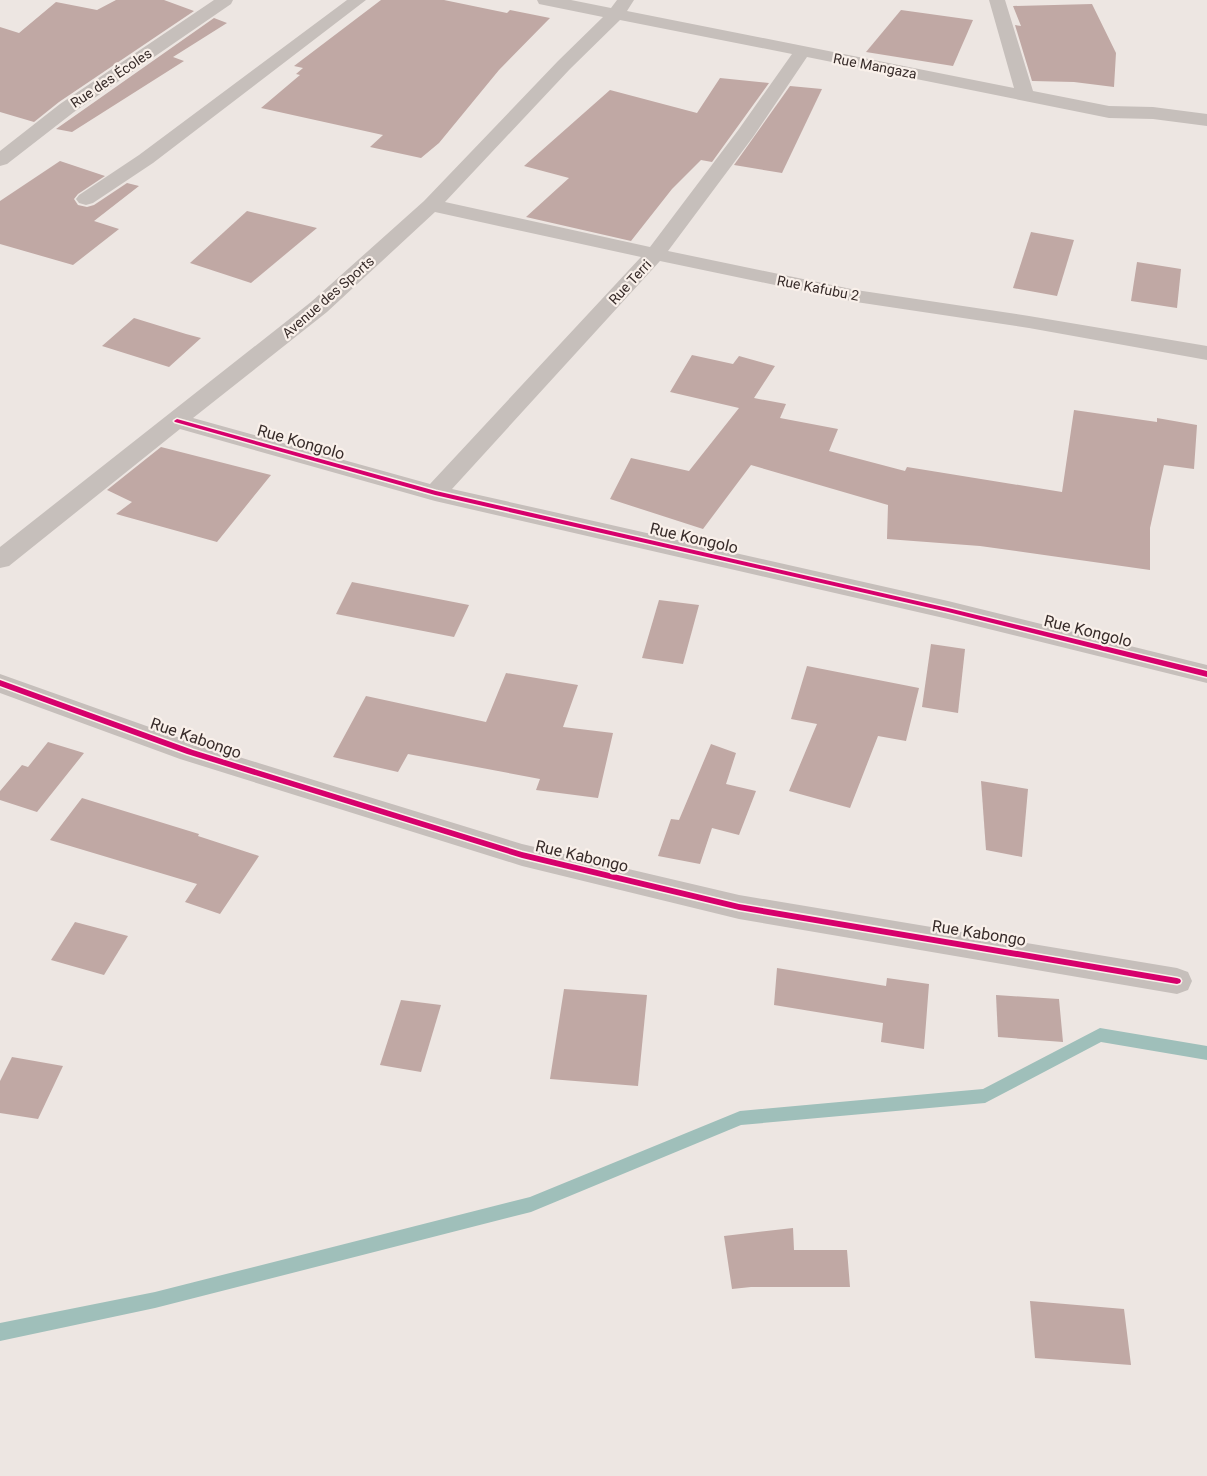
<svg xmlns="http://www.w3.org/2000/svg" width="1207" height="1476" font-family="Roboto,sans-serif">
	<rect width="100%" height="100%" fill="#ede6e2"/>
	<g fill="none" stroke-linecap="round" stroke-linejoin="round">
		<polygon fill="#9fbfba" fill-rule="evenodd" points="1100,1028 1207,1046 1207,1060 1101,1042 985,1103 741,1125 531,1212 155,1308 0,1341 0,1323 155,1292 530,1197 740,1111 983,1089"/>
	</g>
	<g fill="#c0a8a4">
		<polygon points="116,0 164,0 194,11 59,102 34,122 0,112 0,27 19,33 56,2 97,10"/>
		<polygon points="381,0 444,0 507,13 510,10 550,18 499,70 439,143 421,158 370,147 383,135 261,108 300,75 296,74 303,68 294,66"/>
		<polygon points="1092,4 1116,53 1114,87 1074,82 1032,81 1015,25 1021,26 1013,6"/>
		<polygon points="901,10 973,20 953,66 866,52"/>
		<polygon points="214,18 227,23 173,57 184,61 72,132 56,129"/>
		<polygon points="720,78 769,83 712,162 701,160 672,189 631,241 526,217 569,178 524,166 610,90 697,113"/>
		<polygon points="790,86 822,89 782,173 734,165"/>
		<polygon points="60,161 105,176 78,194 74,199 78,205 87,207 94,205 127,183 139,186 94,221 119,229 73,265 0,244 0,201"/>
		<polygon points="247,211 317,228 251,283 190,263"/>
		<polygon points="1031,232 1074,240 1057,296 1013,288"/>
		<polygon points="1137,262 1181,269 1177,308 1131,301"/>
		<polygon points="134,318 186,334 201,338 169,367 102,346"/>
		<polygon points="692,355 733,364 739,356 775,366 754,398 786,404 780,418 838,429 829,451 905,471 907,467 1062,492 1074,410 1157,422 1157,418 1197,425 1194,469 1164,465 1150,528 1150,570 980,546 887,539 888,505 751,465 703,529 610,499 631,458 689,471 739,408 670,392"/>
		<polygon points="161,447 271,475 217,542 116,514 132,502 107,490"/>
		<polygon points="352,582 469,605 454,637 336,614"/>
		<polygon points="659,600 699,605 683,664 642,658"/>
		<polygon points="931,644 965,649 958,713 922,707"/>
		<polygon points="807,666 919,688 906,741 878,736 850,808 789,791 817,724 791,719"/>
		<polygon points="506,673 578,685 563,727 613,733 598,798 536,790 540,779 408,754 398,772 333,757 366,696 486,722"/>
		<polygon points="48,742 84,753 37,812 0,800 0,791 22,765 28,767"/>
		<polygon points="711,744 736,753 726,784 756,791 739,835 712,828 700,864 658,856 671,819 679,820"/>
		<polygon points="981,781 1028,789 1022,857 986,850"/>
		<polygon points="82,798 199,834 198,836 259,856 220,914 185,902 197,884 50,840"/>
		<polygon points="75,922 128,936 104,975 51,960"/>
		<polygon points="777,968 886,986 887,978 929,984 924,1049 881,1042 883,1023 774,1005"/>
		<polygon points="564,989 647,995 638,1086 550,1079"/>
		<polygon points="996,995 1059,999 1063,1042 998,1037"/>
		<polygon points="401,1000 441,1005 421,1072 380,1065"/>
		<polygon points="12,1057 63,1066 38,1119 0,1113 0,1081"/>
		<polygon points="793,1228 794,1250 847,1250 850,1287 751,1287 732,1289 724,1236"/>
		<polygon points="1030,1301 1124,1309 1131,1365 1035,1358"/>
	</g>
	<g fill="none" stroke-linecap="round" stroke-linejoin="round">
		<g fill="#c6bfbb" fill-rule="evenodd">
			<polygon points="214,0 233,0 231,4 74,112 7,164 0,166 0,151 60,104"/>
			<polygon points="347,0 366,0 153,163 93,203 86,205 79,203 76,199 79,195 139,155"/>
			<path d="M537,0H571L611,8L617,0H634L627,11L1014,88L989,0H1005L1033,91L1109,106L1153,107L1207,114V126L1153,119L1109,118L807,57L753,137L668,251L856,290L1029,316L1207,346V360L1029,328L856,302L660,261L452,489L948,601L1207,665V683L948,619L435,501L180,429L9,566L0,568V547L311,302L424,201L558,61L603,17L539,4ZM620,20L792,54L739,129L650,247L445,202L570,69ZM435,212L641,257L430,484L193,418L327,312Z"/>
			<polygon points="0,674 200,745 522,844 739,895 1177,968 1188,972 1192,981 1188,990 1177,994 739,919 522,866 180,759 0,693"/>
		</g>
		<defs>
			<g id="cycleway">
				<polygon points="177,419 436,491 948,608 1207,671 1207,677 948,612 435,495 175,422 174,421"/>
				<polygon points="0,680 193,750 522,852 739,904 1177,978 1180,979 1181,981 1180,983 1177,984 739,910 522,858 187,754 0,686"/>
			</g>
		</defs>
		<use href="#cycleway" stroke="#f9f0ea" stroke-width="3"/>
		<use href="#cycleway" fill="#d6006c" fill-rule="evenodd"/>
	</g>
	<g text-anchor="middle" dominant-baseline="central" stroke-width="4.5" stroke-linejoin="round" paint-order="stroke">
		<g font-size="14" fill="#372b29" stroke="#f9f0ea">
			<text transform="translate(875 66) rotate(11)">Rue Mangaza</text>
			<text transform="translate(111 78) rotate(-34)">Rue des Écoles</text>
			<text transform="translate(630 282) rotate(-47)">Rue Terri</text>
			<text transform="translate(818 288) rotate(11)">Rue Kafubu 2</text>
			<text transform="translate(328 297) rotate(-41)">Avenue des Sports</text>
		</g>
		<g font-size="16" fill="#372b29" stroke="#f9f0ea">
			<text transform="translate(301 442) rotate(16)">Rue Kongolo</text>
			<text transform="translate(694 538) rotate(13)">Rue Kongolo</text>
			<text transform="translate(1088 631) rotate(14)">Rue Kongolo</text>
			<text transform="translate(196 738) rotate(19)">Rue Kabongo</text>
			<text transform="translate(582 856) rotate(13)">Rue Kabongo</text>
			<text transform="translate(979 933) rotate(9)">Rue Kabongo</text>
		</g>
	</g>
</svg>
